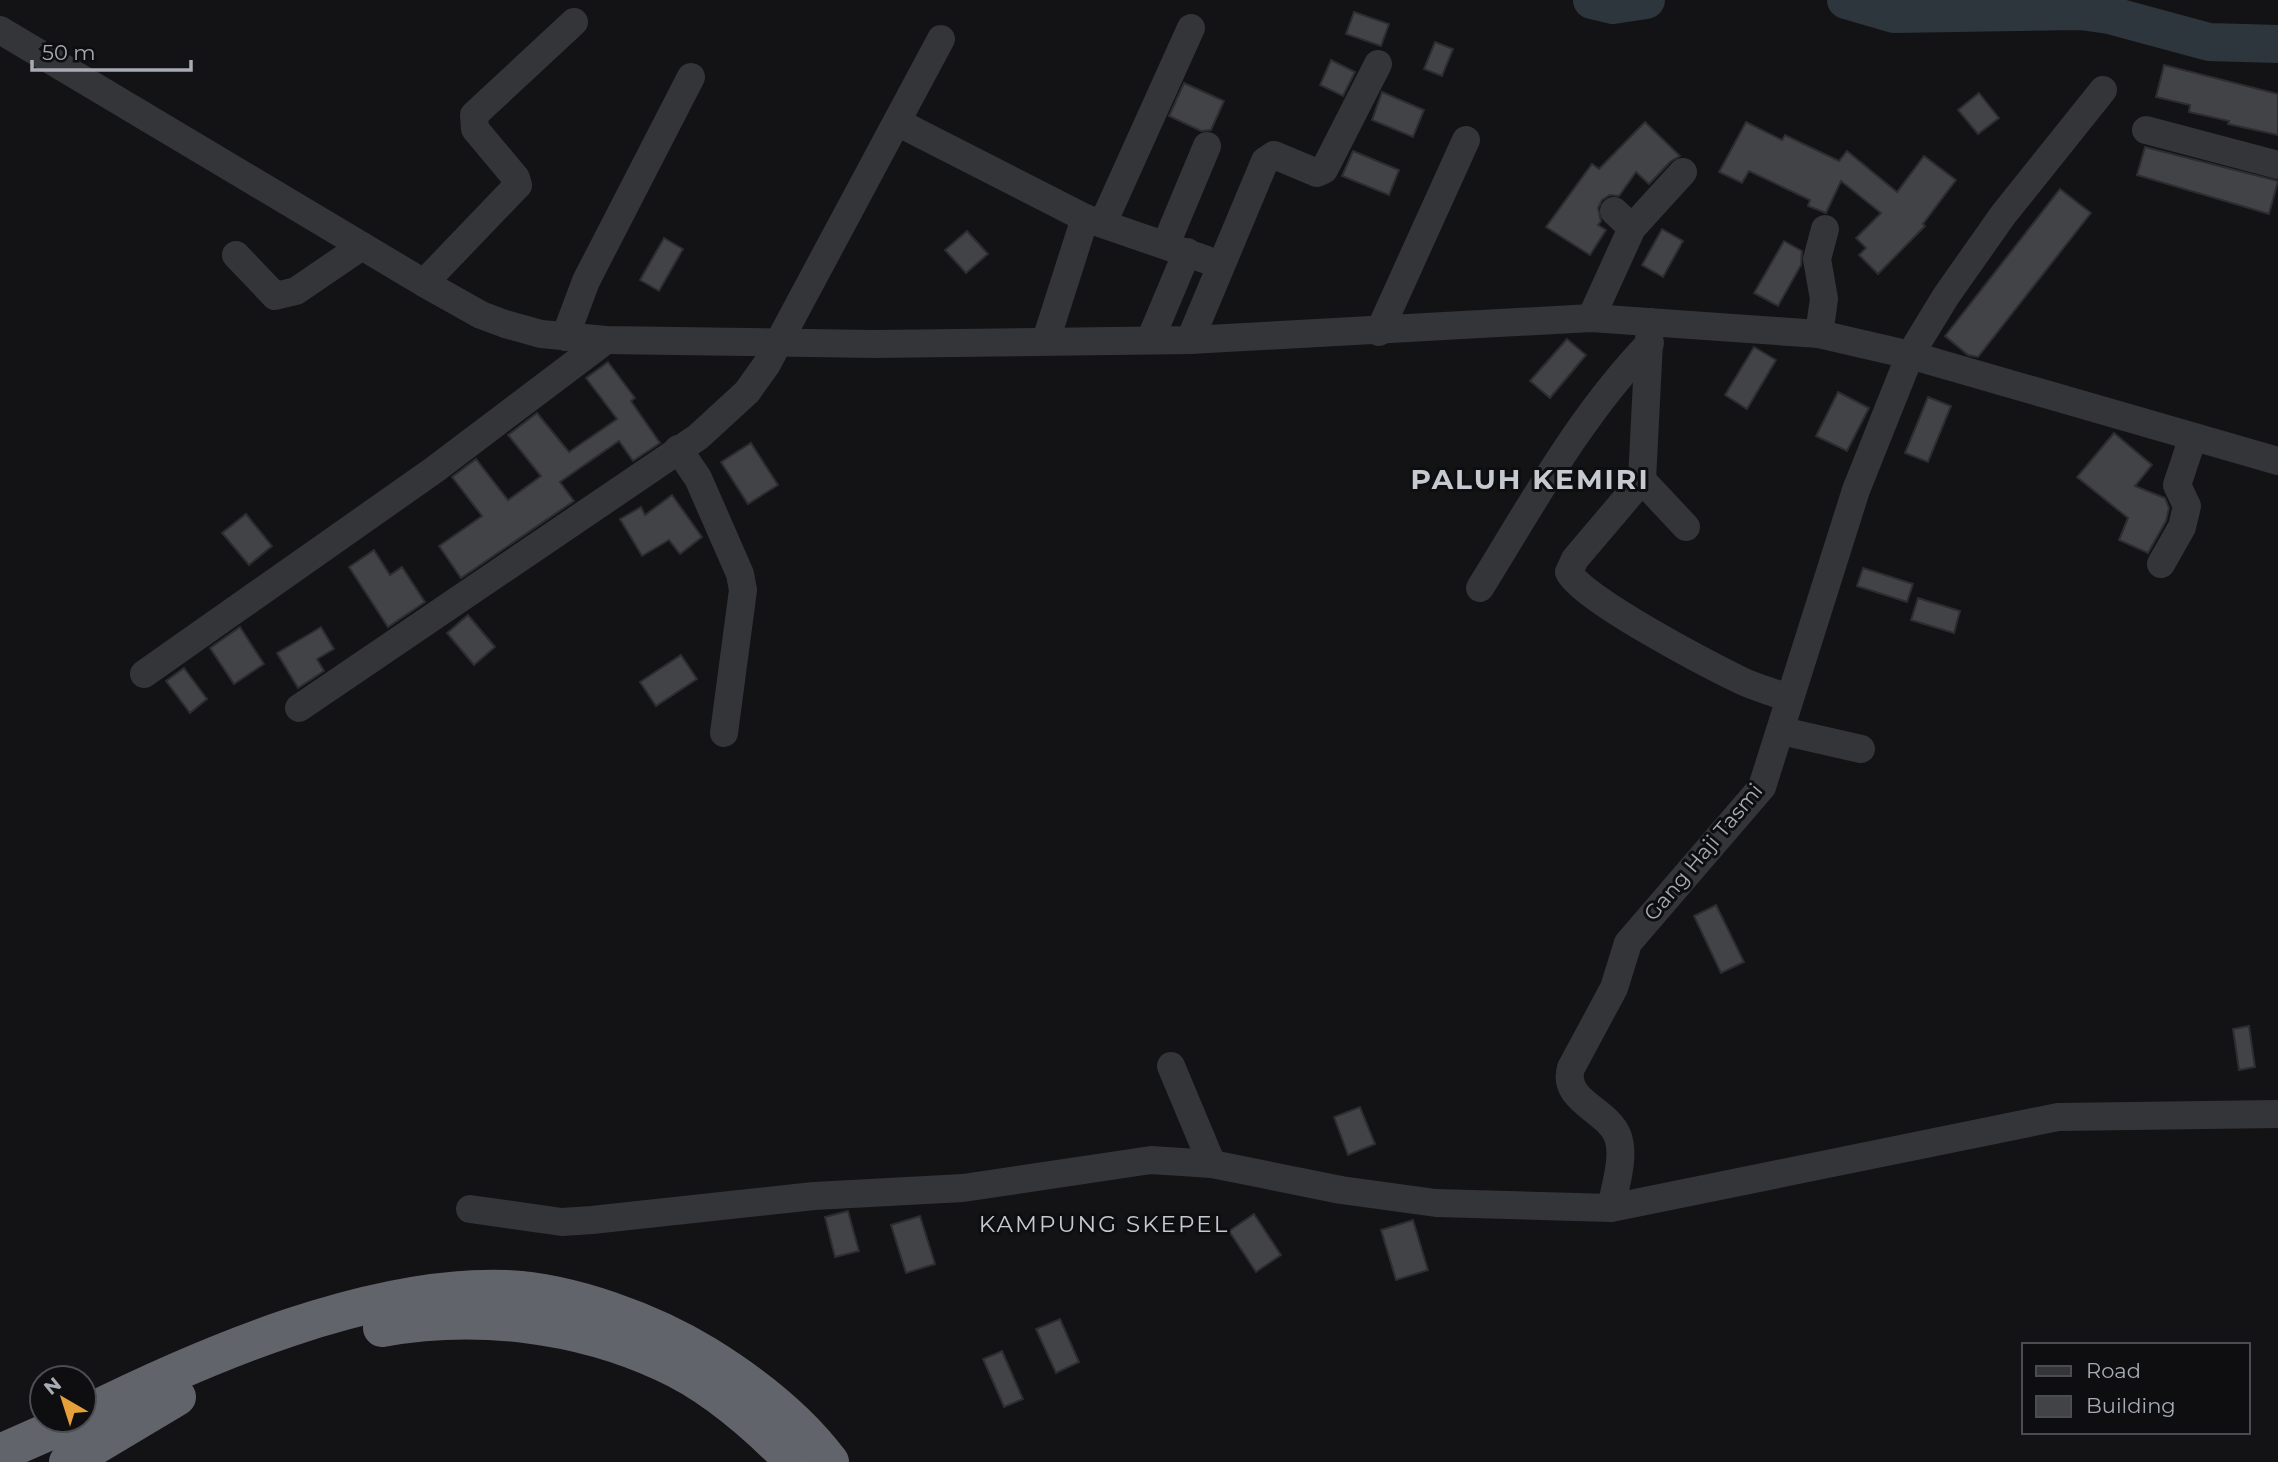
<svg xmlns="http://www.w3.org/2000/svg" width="2278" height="1462" font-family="Montserrat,sans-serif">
	<rect width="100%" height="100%" fill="#131315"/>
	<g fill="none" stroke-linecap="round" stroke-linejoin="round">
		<g stroke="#2d363c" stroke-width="38">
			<polyline points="1592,0 1613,5 1646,0"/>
			<polyline points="1846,0 1894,14 2081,11 2109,15 2209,42 2278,44"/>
		</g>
	</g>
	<g fill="#424347" stroke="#2d2d30" stroke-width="2">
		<polygon points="1354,12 1389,24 1381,46 1346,34"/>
		<polygon points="1435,42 1453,49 1442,76 1424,69"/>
		<polygon points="1331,60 1355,72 1343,96 1320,85"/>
		<polygon points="2164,65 2278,94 2278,135 2228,124 2229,121 2189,112 2190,105 2156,97"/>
		<polygon points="1184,83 1224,101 1211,130 1201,131 1169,116"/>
		<polygon points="1382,92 1424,110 1413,137 1372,120"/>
		<polygon points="1979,93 1999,118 1978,134 1958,110"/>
		<polygon points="1645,122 1680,156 1671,161 1649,184 1636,172 1619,196 1610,195 1602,200 1598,208 1601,221 1598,225 1606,230 1590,255 1546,227 1592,164 1599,169"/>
		<polygon points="1746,122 1782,140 1785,135 1839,161 1847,151 1897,192 1924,156 1956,180 1923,224 1925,226 1878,274 1859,255 1866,248 1856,238 1881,213 1841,181 1826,213 1808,206 1810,200 1749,171 1742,183 1719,172"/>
		<polygon points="2145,147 2278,181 2269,214 2137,175"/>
		<polygon points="1353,151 1399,170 1389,195 1342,176"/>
		<polygon points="2060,189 2091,213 1978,357 1968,355 1945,336"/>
		<polygon points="1662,229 1683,241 1663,277 1642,265"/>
		<polygon points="967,231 988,254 966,273 945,250"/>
		<polygon points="664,238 683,249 659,291 640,280"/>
		<polygon points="1784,241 1802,251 1801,265 1778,306 1754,293"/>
		<polygon points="1567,339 1586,355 1550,398 1530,381"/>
		<polygon points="1754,347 1776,360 1747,409 1725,395"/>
		<polygon points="608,362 635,398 631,401 660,443 633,461 619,441 560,482 574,501 461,578 439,546 482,516 452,477 476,459 508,500 541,476 508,435 537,413 569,452 617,419 586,378"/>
		<polygon points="1838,392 1869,408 1847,451 1816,436"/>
		<polygon points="1928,397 1951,406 1928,462 1905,453"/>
		<polygon points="2114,433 2152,465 2135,486 2165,498 2169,508 2166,521 2148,553 2119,540 2128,518 2077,477"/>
		<polygon points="751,443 778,485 748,504 721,462"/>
		<polygon points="672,495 702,537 680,554 669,540 642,556 620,519 641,507 645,515"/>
		<polygon points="246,514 272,546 249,565 222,533"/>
		<polygon points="374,550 390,575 402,567 425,602 388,627 349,567"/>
		<polygon points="1863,568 1913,584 1907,602 1857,586"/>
		<polygon points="1918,598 1960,611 1954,633 1911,620"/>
		<polygon points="468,615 495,647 474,665 447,633"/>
		<polygon points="240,627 264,664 234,684 210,648"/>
		<polygon points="321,627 334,649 317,659 324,671 298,688 277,653"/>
		<polygon points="681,655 697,679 656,706 640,682"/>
		<polygon points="184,668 207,699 190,713 166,681"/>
		<polygon points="1716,905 1744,962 1721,973 1694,916"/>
		<polygon points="2249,1026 2255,1067 2239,1070 2233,1029"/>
		<polygon points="1360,1107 1375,1144 1348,1155 1334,1117"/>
		<polygon points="848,1211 859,1251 835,1257 825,1217"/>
		<polygon points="1254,1214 1281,1255 1256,1272 1229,1231"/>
		<polygon points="920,1216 935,1264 906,1273 891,1225"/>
		<polygon points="1413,1220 1428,1270 1396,1280 1381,1230"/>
		<polygon points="1060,1319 1079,1362 1056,1373 1036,1329"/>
		<polygon points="1002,1351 1023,1399 1004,1407 983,1359"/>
	</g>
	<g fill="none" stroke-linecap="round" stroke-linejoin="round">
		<g stroke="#343539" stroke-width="28">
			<polyline points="0,30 424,283 481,315 505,324 541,334 606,340 874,344 1190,340 1591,318 1819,334 1910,355 2278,461"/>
			<polyline points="897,122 1085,218 1207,260"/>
			<polyline points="2146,130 2278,165"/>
			<polyline points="1614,211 1632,228"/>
			<polyline points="1103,223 1191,28"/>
			<polyline points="1166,244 1207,146"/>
			<polyline points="236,255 275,296 296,291 362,246"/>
			<polyline points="424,283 518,185 516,178 475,129 474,115 574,22"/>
			<polyline points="1591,318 1632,228 1683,172"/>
			<path d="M1650,322L1642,480L1575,559L1569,572C1580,598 1711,666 1742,681C1757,688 1773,692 1788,698"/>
			<polyline points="1379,332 1466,140"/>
			<polyline points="1819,334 1824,299 1817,259 1825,229"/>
			<polyline points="565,337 586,281 691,77"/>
			<polyline points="1151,338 1187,252"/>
			<polyline points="1046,340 1085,218"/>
			<polyline points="1190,340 1265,161 1274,155 1317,173 1324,170 1378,64"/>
			<polyline points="678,449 698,478 740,574 743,590 724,733"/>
			<polyline points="1642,480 1686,527"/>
			<polyline points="2161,564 2182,527 2187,506 2177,485 2193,437"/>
			<path d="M1480,588C1532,504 1581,414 1650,343"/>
			<polyline points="144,674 434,470 606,340"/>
			<polyline points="299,708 698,437 747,392 767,364 941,39"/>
			<polyline points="1782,731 1861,749"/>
			<polyline points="1171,1066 1212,1164"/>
			<path d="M1611,1208C1615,1187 1625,1157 1618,1137C1609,1110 1561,1101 1571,1068L1614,988L1628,943L1762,787L1856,490L1910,355L1946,296L2003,215L2103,90"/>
			<polyline points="470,1209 562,1222 592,1220 814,1196 963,1188 1151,1160 1212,1164 1341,1190 1436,1203 1611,1208 2058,1117 2278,1114"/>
		</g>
		<g stroke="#61646a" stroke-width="38">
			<path d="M382,1328C475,1311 578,1323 664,1363C713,1385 757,1424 794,1462"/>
			<path d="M84,1415C205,1355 370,1284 507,1289C572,1292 652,1322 706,1355C753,1384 797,1418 830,1462"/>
			<polyline points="0,1453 75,1420"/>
			<polyline points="68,1462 177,1397"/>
		</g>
	</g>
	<g text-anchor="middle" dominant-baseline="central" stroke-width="6" stroke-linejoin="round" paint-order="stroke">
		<g font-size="21" fill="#a6abb4" stroke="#0e0e10">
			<text transform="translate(1703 852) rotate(-50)">Gang Haji Tasmi</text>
		</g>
		<g font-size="23" letter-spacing="2" fill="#c6cad0" stroke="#0e0e10">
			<text x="1104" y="1224">KAMPUNG SKEPEL</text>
		</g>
		<g font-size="28" font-weight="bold" letter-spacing="2" fill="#c6cad0" stroke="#0e0e10">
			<text x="1530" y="479">PALUH KEMIRI</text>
		</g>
	</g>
	<rect x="2022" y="1343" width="228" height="91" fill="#0e0e10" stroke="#4b4d52" stroke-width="2"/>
	<rect x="2036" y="1366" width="35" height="10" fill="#343539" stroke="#4b4d52" stroke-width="2"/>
	<text x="2086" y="1378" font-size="21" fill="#a6abb4">Road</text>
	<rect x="2036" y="1396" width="35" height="21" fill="#424347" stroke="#4b4d52" stroke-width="2"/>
	<text x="2086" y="1413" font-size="21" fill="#a6abb4">Building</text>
	<g transform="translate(63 1399) rotate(321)"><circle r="33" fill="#0e0e10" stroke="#4b4d52" stroke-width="2"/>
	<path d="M0-5L12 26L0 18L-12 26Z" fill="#e59f3b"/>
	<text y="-10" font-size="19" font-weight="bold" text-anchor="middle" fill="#a6abb4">N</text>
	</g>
	<path d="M32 60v10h159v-10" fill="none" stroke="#a6abb4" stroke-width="3.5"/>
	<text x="42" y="60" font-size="21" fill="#a6abb4" stroke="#0e0e10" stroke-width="5" paint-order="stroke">50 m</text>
</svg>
